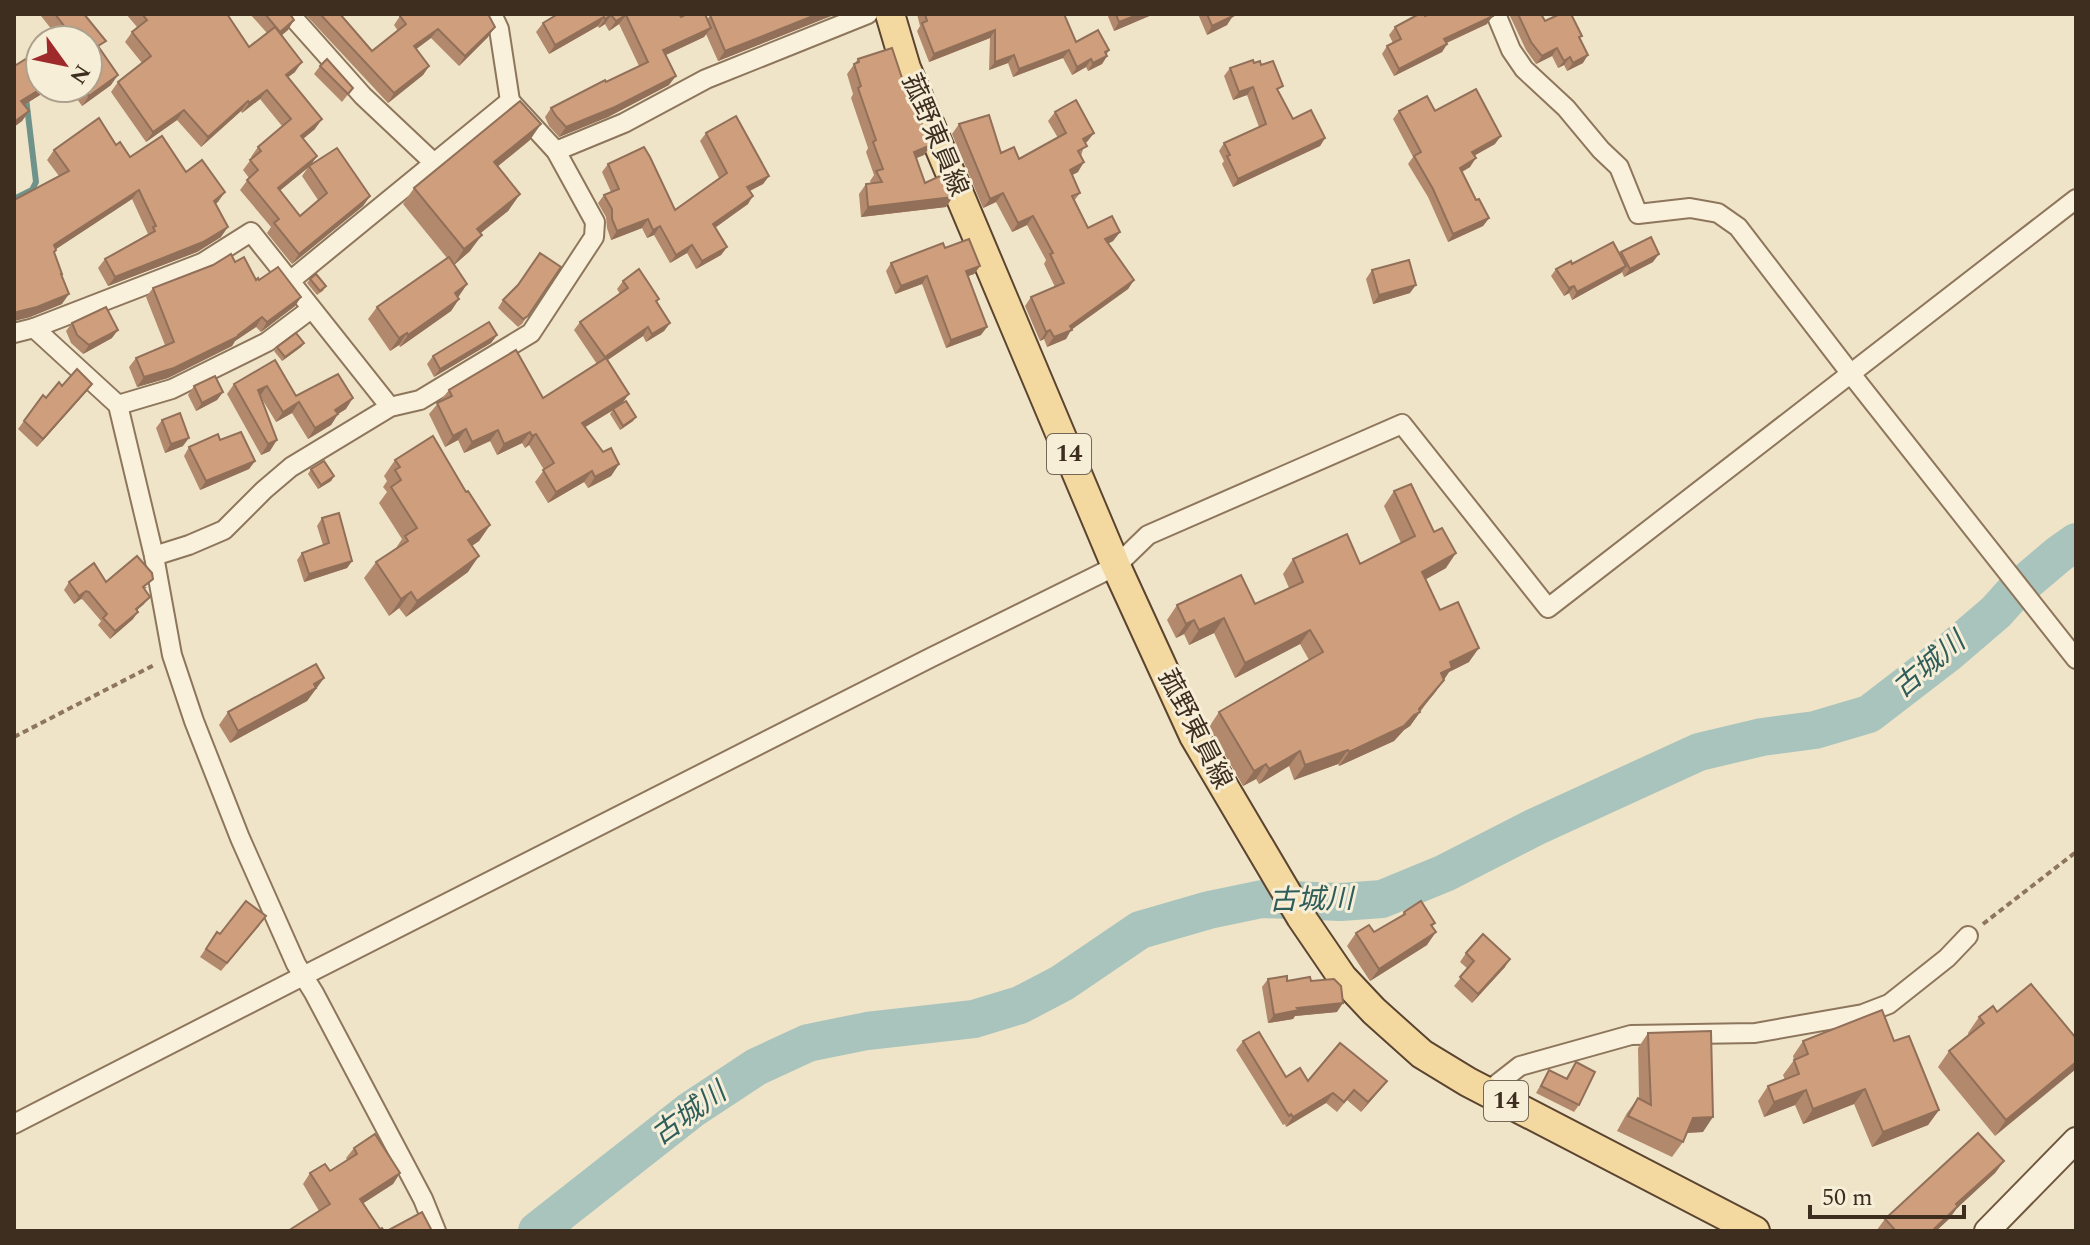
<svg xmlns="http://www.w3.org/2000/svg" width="2090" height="1245" font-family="Spectral,'Noto Sans JP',serif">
	<rect width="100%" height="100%" fill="#f0e4c8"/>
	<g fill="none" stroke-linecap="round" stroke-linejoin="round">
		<polyline stroke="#6f938a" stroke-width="6" points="14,199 32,190 36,182 26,98"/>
		<polyline stroke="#a9c4bc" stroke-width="38" points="537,1231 691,1110 756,1067 808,1043 867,1031 974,1019 1020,1005 1062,983 1140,930 1209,910 1262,899 1341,902 1382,899 1445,873 1535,827 1699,752 1762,737 1815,730 1869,714 1947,654 1996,612 2013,593 2059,554 2076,542"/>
		<defs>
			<g id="minor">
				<polyline points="290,14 363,96 433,162"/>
				<polyline points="492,14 499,29 510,101"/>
				<polyline points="1496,14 1511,50 1524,69 1566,108 1601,150 1619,167 1638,214 1690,208 1718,213 1738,227 1851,374 2076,659"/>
				<polyline points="556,151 624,123 706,79 868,14"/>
				<polyline points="34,328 202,263 251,232 290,281"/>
				<polyline points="14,333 34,328 118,405 154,556 172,655 194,721 240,838 296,964 314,993 423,1199 436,1231"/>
				<polyline points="118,405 172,389 267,342 311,309"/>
				<polyline points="154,556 189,545 224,530 264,490 291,467 390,407 420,400 531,333 594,237 595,222 556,151 510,101 290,281 390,407"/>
				<polyline points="1488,1091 1520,1066 1631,1035 1755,1033 1863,1014 1889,1004 1947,958 1968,936"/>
				<polyline points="14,1124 303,976 930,658 1116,566 1148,535 1402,424 1548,608 2076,199"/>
			</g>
			<polyline id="secondary" points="1987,1231 2076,1140"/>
			<polyline id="primary" points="890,14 906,68 1116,566 1194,736 1301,917 1342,977 1374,1011 1422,1054 1468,1082 1755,1231"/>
		</defs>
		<use href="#minor" stroke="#8d765c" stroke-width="22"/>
		<use href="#secondary" stroke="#6f573f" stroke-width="28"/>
		<use href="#primary" stroke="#5b4430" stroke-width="32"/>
		<g stroke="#8d765c" stroke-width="4" stroke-dasharray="6 4" stroke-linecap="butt">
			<polyline points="14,737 156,664"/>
			<polyline points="1983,924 2076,852"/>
		</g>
		<use href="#minor" stroke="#faf1dc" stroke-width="18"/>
		<use href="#secondary" stroke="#faf1dc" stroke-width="24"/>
		<use href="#primary" stroke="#f3d9a0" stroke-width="28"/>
	</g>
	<g fill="#b2896c">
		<polygon points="42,14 84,14 100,49 111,85 82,106 72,92 57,102 48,90 24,105 29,111 22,121 15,126 14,63 40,88 88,88 88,40 60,40 41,16"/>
		<polygon points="126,14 227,14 249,47 267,33 250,14 290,14 288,30 281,35 295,72 288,77 315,129 303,139 317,156 310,166 280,190 300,216 318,200 302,176 309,166 370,196 363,206 292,264 267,233 271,227 240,190 249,178 243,170 252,158 251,157 258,147 282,126 260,99 242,113 241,111 201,147 177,120 146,142 111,92 118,82 142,63 125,42 132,32 137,27"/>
		<polygon points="305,14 345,14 342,16 372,51 398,31 394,25 400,16 488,37 459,66 431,38 416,49 429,66 423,75 388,103"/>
		<polygon points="558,14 681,17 707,19 712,14 836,14 718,61 706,34 704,37 666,55 669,85 608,117 559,137 549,126 545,117 551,108 639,66 619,24 609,31 605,24 599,28 598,26 549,54 536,32 543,23"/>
		<polygon points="917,14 1064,14 1076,42 1109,50 1106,54 1107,56 1102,64 1088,71 1086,67 1072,75 1063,58 1013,77 1008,63 989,70 990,38 929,62 917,31 920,26"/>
		<polygon points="1107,14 1154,14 1114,31"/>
		<polygon points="1198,14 1232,14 1227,25 1207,35"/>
		<polygon points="1509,14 1541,14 1545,21 1580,39 1583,63 1567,71 1564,65 1558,68 1552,56 1536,64 1526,50"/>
		<polygon points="1425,16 1487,24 1447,43 1447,44 1442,52 1394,76 1382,54 1387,46 1393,43 1389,35 1395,27"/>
		<polygon points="858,59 903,81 931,145 924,155 916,158 925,183 946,207 861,217 859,194 866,184 871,183 870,181 874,175 866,152 868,148 851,98 853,94 847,74"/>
		<polygon points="1254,63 1261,65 1279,92 1293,119 1325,138 1320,146 1233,187 1222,164 1224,161 1219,151 1224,143 1259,127 1247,95 1233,100 1224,76 1230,68"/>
		<polygon points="320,66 353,88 342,102 314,74"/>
		<polygon points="1399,111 1435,111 1495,144 1474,156 1470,167 1462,172 1476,200 1489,218 1483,226 1448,242 1428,197 1408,164 1413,157 1393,119"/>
		<polygon points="1055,112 1094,133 1085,143 1081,156 1078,172 1072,175 1080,193 1074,201 1088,228 1120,232 1113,241 1108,244 1134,280 1128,289 1071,330 1066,339 1047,347 1044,339 1040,341 1025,306 1031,297 1055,287 1044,264 1046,260 1027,225 1012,232 996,202 983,208 952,134 959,124 1001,153 1019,159 1058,138 1048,121"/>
		<polygon points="706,133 769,176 763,184 750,191 748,204 715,227 727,247 721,255 696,269 687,253 670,263 654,235 647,238 642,228 611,240 607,228 606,217 598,203 604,195 611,192 602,172 608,164 675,210 719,178 700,141"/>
		<polygon points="530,140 497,167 520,194 508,211 480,233 470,251 454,265 467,284 458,297 459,299 451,311 400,347 399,345 390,351 368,319 377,307 447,258 403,204 414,188"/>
		<polygon points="116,145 130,157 186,172 225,192 215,204 221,237 197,252 108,286 98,268 105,259 148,234 132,199 56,249 54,253 61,275 62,304 30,317 14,321 14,200 59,176 47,160 54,150"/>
		<polygon points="945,248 980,266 974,274 968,276 981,335 946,348 922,284 895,294 886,271 891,263"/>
		<polygon points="1621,252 1653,262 1624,277 1622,272 1572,300 1569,293 1564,296 1551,276 1556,269 1620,253"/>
		<polygon points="235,262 256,280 301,297 295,306 261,332 256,327 235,341 232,346 168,378 137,387 129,367 136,358 165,345 146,297 153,288"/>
		<polygon points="561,267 522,324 518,327 498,308 503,300"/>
		<polygon points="1372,270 1410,293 1373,304 1366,279"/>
		<polygon points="310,279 324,290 317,295 307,283"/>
		<polygon points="623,281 659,299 657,302 670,323 664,331 646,342 643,336 607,360 622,403 633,421 620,430 610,414 612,411 585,427 603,452 619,464 611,476 588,488 584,482 548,503 535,482 544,470 529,445 525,448 522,443 497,455 490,441 464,453 458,440 445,447 429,414 449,390 543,398 597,364 574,330 580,322 620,294 617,289"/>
		<polygon points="72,323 112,338 83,354 71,343 66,331"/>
		<polygon points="497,335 491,343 434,377 427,364 433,356"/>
		<polygon points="304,343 301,347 282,361 274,351 277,347"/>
		<polygon points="275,360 296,396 346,409 338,414 331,425 308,439 292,413 276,422 262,399 270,451 261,455 227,394 234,384"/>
		<polygon points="92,384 86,392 37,447 18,429 43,395 46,398"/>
		<polygon points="194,386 223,392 217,400 196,411 188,395"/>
		<polygon points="162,420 183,446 165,453 156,428"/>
		<polygon points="220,440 255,461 249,469 200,490 184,456 189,447"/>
		<polygon points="395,460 466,492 490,525 479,541 472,546 468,572 406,617 399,608 389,616 364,578 376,562 396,548 402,539 379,503 387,492 383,487 387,481 384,476"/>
		<polygon points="311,469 334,476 331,481 318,489 308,474"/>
		<polygon points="1394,491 1446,568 1426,579 1440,610 1469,662 1449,672 1410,726 1404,730 1394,741 1339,766 1338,764 1294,780 1289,766 1259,784 1256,779 1243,786 1209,727 1219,712 1309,660 1300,644 1235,678 1214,633 1189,645 1184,634 1176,638 1167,620 1177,605 1255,604 1289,588 1283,574 1293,559 1360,564 1401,543 1384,506"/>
		<polygon points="322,518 352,561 347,568 304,582 297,560 302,553 323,545 317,526"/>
		<polygon points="69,582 106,582 147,587 145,589 144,604 137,610 133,619 110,639 98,625 101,621 83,600 81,599 74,604 64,590"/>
		<polygon points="324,678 307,701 230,743 219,725 228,712"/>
		<polygon points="1404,912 1435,923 1432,927 1427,945 1370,981 1347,946 1356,933 1374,932 1402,916"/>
		<polygon points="260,925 221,971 200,957 217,932 220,934"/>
		<polygon points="1466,953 1505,967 1472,1003 1454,986 1468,969 1460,962"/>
		<polygon points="1268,979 1311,981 1337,1012 1295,1016 1293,1019 1268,1023 1262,987"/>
		<polygon points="1997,1012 2076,1038 1995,1136 1938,1067 1949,1051 1969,1035 1968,1033 1979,1017"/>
		<polygon points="1648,1033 1703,1132 1687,1133 1683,1142 1672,1157 1617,1131 1627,1113 1638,1098 1639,1099 1638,1048"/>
		<polygon points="1243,1041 1286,1077 1308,1081 1387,1081 1361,1112 1347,1100 1337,1112 1326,1103 1286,1127 1285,1124 1283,1125 1236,1050"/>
		<polygon points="1803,1041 1894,1041 1939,1110 1928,1125 1872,1147 1854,1104 1803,1124 1795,1105 1764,1117 1758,1101 1768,1086 1785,1080 1783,1075 1794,1060 1793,1056"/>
		<polygon points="1576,1062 1579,1105 1574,1112 1536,1093 1549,1070 1566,1078"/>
		<polygon points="354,1148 400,1173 393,1184 363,1203 380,1229 384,1231 319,1211 303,1184 310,1173 330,1171 347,1160 346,1158"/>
		<polygon points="2004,1161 1995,1173 1957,1208 1949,1219 1936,1231 1876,1231 1885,1219"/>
	</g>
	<g fill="#916f58">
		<polygon points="818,14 836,14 718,61 725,51"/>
		<polygon points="1140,14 1154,14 1114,31 1119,22"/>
		<polygon points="611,15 605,24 599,28 605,19"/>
		<polygon points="626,15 619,24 609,31 616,21"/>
		<polygon points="1233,16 1227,25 1207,35 1212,26"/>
		<polygon points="1493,16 1487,24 1439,46 1444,39"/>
		<polygon points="604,17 598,26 549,54 555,45"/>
		<polygon points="294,20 288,30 274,42 280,32"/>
		<polygon points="495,27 488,37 459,66 465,56"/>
		<polygon points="711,28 704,37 657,59 663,50"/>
		<polygon points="438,29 431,38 407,56 414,46"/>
		<polygon points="995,30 990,38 929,62 934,54"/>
		<polygon points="1447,44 1442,52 1394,76 1399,69"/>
		<polygon points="1557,48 1552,56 1536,64 1542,56"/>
		<polygon points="1069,50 1063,58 1013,77 1019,69"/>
		<polygon points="1109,50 1104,58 1107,56 1102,64 1088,71 1093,63"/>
		<polygon points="1014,55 1008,63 989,70 995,62"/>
		<polygon points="1588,55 1583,63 1567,71 1573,63"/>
		<polygon points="1570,57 1564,65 1558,68 1564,61"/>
		<polygon points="1091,59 1086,67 1072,75 1077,67"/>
		<polygon points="302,62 295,72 279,84 286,75"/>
		<polygon points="429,66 423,75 388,103 394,93"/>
		<polygon points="118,75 111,85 82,106 89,96"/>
		<polygon points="676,76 669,85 608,117 559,137 566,127"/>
		<polygon points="1253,87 1247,95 1233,100 1239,92"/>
		<polygon points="42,88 50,88 48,90 14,111 21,101"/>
		<polygon points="70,88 75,88 72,92 57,102 65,92"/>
		<polygon points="267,90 260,99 242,113 249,103"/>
		<polygon points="248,101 241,111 201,147 208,137"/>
		<polygon points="184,110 177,120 146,142 153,132"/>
		<polygon points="29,111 22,121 14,127 14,122"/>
		<polygon points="322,119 315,129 294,146 301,136"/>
		<polygon points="541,124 530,140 482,179 494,162"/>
		<polygon points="1094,133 1087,142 1076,148 1083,139"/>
		<polygon points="1501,136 1495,144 1466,160 1472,152"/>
		<polygon points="1325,138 1320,146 1233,187 1238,179"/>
		<polygon points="931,145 924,155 907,162 914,152"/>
		<polygon points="317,156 310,166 271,198 278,188"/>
		<polygon points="1476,158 1470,167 1454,176 1460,168"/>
		<polygon points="1084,162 1078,172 1063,180 1070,170"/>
		<polygon points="769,176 763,184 741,195 747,187"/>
		<polygon points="139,190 132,199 47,255 54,245"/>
		<polygon points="225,192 218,202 207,211 214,201"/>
		<polygon points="1003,193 996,202 983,208 990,199"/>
		<polygon points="520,194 508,211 466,245 477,229"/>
		<polygon points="370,196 363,206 292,264 299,254"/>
		<polygon points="753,196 748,204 708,233 713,224"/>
		<polygon points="953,197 946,207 861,217 868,207"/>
		<polygon points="1033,216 1027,225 1012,232 1018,223"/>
		<polygon points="1489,218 1483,226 1448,242 1453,234"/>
		<polygon points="648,219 642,228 611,240 617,231"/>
		<polygon points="660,226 654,235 647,238 653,230"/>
		<polygon points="228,227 221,237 197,252 108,286 115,277"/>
		<polygon points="1120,232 1113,241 1098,248 1105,239"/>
		<polygon points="482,235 470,251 453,266 464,249"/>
		<polygon points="692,245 687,253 670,263 676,255"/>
		<polygon points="727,247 721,255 696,269 702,261"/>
		<polygon points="1659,254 1653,262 1624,277 1630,269"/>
		<polygon points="980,266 974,274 960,279 966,271"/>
		<polygon points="1626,266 1621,273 1572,300 1577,292"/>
		<polygon points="927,276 922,284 895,294 901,286"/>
		<polygon points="1134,280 1128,289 1071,330 1066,339 1047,347 1054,337"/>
		<polygon points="467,284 459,296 446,305 455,293"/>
		<polygon points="1416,285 1410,293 1373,304 1379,295"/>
		<polygon points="1574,286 1569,293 1564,296 1569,288"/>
		<polygon points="69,294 62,304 30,317 14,321 14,315 17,312"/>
		<polygon points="301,297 295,306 261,332 267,322"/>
		<polygon points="459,299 451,311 400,347 408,335"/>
		<polygon points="262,317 256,327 235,341 232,346 168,378 137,387 144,377 238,335"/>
		<polygon points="670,323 664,331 646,342 652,334"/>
		<polygon points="648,327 643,336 599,366 605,357"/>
		<polygon points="987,327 981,335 946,348 951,340"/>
		<polygon points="118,330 112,338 83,354 89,345"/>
		<polygon points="1050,330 1044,339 1040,341 1046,332"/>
		<polygon points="407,333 399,345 390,351 399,338"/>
		<polygon points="497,335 491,343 434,377 440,369"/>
		<polygon points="304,343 301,347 282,361 285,357"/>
		<polygon points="92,384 86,392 37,447 43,439"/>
		<polygon points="267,386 260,396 258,390"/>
		<polygon points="223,392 217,400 196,411 202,403"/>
		<polygon points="629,394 621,405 574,434 582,423"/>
		<polygon points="353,398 346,409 328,420 335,410"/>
		<polygon points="299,402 292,413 276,422 283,412"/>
		<polygon points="338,414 331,425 308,439 315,428"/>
		<polygon points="636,417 633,421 620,430 623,426"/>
		<polygon points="466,429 458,440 445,447 453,436"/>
		<polygon points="498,430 490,441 464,453 472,442"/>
		<polygon points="530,432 522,443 497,455 504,444"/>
		<polygon points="536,434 529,445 525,448 532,436"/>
		<polygon points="189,438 183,446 165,453 171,444"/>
		<polygon points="277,440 270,451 261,455 268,444"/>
		<polygon points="255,461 249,469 200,490 206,481"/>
		<polygon points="619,464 611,476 588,488 595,477"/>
		<polygon points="592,471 584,482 548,503 556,492"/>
		<polygon points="334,476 331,481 318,489 321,485"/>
		<polygon points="490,525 479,541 456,556 468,540"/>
		<polygon points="1456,553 1446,568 1412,587 1422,572"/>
		<polygon points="479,556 468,572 406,617 417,601"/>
		<polygon points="352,561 347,568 304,582 309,574"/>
		<polygon points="86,591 81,599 74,604 79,596"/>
		<polygon points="411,592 399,608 389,616 401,599"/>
		<polygon points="150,597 144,604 130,616 136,609"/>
		<polygon points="138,612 133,619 110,639 115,631"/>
		<polygon points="1224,618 1214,633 1189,645 1199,630"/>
		<polygon points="1194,620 1184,634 1176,638 1186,624"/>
		<polygon points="1310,630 1300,644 1235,678 1245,663"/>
		<polygon points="1479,648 1469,662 1449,672 1442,683 1431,688 1450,662"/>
		<polygon points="324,678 307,701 230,743 238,731"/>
		<polygon points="1444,680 1434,694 1418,713 1420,712 1410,726 1404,730 1394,741 1339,766 1349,752"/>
		<polygon points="1348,750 1338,764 1294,780 1305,765"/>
		<polygon points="1300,751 1289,766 1259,784 1269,769"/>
		<polygon points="1266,764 1256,779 1243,786 1254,771"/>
		<polygon points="1436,932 1427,945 1370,981 1379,969"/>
		<polygon points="1510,959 1505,967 1472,1003 1478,994"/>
		<polygon points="1343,1003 1337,1012 1295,1016 1293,1019 1268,1023 1274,1015 1297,1008"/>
		<polygon points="2076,1062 2076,1069 1995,1136 2006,1120"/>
		<polygon points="1387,1081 1380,1090 1361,1112 1368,1102"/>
		<polygon points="1865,1089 1854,1104 1803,1124 1813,1109"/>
		<polygon points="1806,1090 1795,1105 1764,1117 1774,1102"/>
		<polygon points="1333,1093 1326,1103 1286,1127 1293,1117"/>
		<polygon points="1939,1110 1928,1125 1872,1147 1883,1132"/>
		<polygon points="1713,1117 1703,1132 1683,1133 1693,1118"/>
		<polygon points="2004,1161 1995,1173 1957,1208 1949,1219 1936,1231 1932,1231 1956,1204"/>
		<polygon points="400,1173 393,1184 353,1210 360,1199"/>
	</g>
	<g fill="#cf9f7d" stroke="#916f58" stroke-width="2">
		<polygon points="55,14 84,14 106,41 98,46 118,75 89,96 84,88 88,88 88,40 75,40"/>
		<polygon points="142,14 227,14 249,47 275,27 302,62 286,75 322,119 301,136 317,156 278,188 300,216 327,193 309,166 337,148 370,196 299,254 274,223 279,219 247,180 258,170 250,160 261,151 258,147 291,119 267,90 249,103 248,101 208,137 184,110 153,132 118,82 151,56 132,32 147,20"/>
		<polygon points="265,14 290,14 294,20 280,32"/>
		<polygon points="320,14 340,14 372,51 406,24 400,16 403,14 488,14 495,27 465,56 438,29 414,46 429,66 394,93"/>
		<polygon points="558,14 679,14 681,17 687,14 705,14 711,28 663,50 676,76 615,107 566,127 556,116 551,108 605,80 606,82 648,62 626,15 616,21 611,15 605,19 604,17 555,45 543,23"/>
		<polygon points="712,14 818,14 725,51 710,15"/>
		<polygon points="925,14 1064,14 1076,42 1098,30 1109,50 1105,52 1107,56 1093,63 1091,59 1077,67 1069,50 1019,69 1014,55 995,62 995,30 934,54 922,23 927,21"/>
		<polygon points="1116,14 1140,14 1119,22"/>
		<polygon points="1207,14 1232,14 1233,16 1212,26"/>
		<polygon points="1419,14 1424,14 1425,16 1430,14 1492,14 1493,16 1444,39 1447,44 1399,69 1387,46 1401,39 1395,27"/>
		<polygon points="1518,14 1541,14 1545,21 1560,14 1571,14 1582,36 1579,37 1588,55 1573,63 1570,57 1564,61 1557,48 1542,56 1531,42"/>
		<polygon points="892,48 903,81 931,145 914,152 925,183 944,174 953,197 868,207 866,184 882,182 876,171 883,169 873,142 876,140 858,88 861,86 854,64 859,62 858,59"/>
		<polygon points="37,52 40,57 40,88 42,88 21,101 29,111 14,122 14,63 16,65"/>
		<polygon points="327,59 353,88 348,94 320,66"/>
		<polygon points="1253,60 1254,63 1260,61 1261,65 1273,61 1283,86 1277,89 1293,119 1311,110 1325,138 1238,179 1227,156 1230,155 1224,143 1266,124 1253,87 1239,92 1230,68"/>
		<polygon points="1476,89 1501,136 1472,152 1476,158 1460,168 1476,200 1479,199 1489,218 1453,234 1433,189 1414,156 1421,152 1399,111 1427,96 1435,111"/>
		<polygon points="1076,100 1094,133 1083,139 1087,146 1078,151 1084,162 1070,170 1080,193 1072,196 1088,228 1112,216 1120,232 1105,239 1134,280 1070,326 1072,330 1054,337 1050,330 1046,332 1031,297 1064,283 1050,254 1053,253 1033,216 1018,223 1003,193 990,199 959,124 989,115 1001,153 1014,147 1019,159 1066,133 1055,112"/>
		<polygon points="520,101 541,124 494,162 520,194 477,229 482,235 464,249 414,188"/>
		<polygon points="736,116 769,176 747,187 753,196 713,224 727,247 702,261 692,245 676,255 660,226 653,230 648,219 617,231 612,219 612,209 604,195 619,189 608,164 644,147 650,157 675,210 727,173 706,133"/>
		<polygon points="99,118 116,145 120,142 130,157 162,136 186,172 202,160 225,192 214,201 228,227 203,242 115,277 105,259 155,231 153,227 156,226 139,190 54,245 56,250 54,252 62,274 61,274 69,294 37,307 17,312 14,315 14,255 15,255 14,200 69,171 54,150"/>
		<polygon points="1651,237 1659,254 1630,269 1621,252"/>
		<polygon points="969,239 980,266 966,271 987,327 951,340 927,276 901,286 891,263 943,243 945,248"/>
		<polygon points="1613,242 1626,266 1577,292 1574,286 1569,288 1556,269 1571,261 1572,264"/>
		<polygon points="540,253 561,267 528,316 523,319 503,300 518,285"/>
		<polygon points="231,254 235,262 244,257 256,280 258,278 259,280 278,267 301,297 267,322 262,317 238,335 239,336 174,368 144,377 136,358 174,342 153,288 213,265"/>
		<polygon points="449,257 467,284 455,293 459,299 408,335 407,333 399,338 377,307"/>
		<polygon points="1409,260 1416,285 1379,295 1372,270"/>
		<polygon points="639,269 659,299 656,301 670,323 652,334 648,327 605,357 580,322 628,288 623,281"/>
		<polygon points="316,274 326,286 320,291 310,279"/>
		<polygon points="106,307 118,330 89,345 77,335 72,323"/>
		<polygon points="489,322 497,335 440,369 433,356"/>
		<polygon points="296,333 304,343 285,357 277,347"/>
		<polygon points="516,350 543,398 606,358 629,394 582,423 603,452 611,448 619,464 595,477 592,471 556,492 543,470 554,463 536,434 532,436 530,432 504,444 498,430 472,442 466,429 453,436 437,403 452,396 449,390"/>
		<polygon points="275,360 296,396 338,374 353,398 335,410 338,414 315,428 299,402 283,412 267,386 258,390 277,440 268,444 234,384"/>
		<polygon points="77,369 92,384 43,439 24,421 43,395 46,398 59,382 62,386"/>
		<polygon points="215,376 223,392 202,403 194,386"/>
		<polygon points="626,401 636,417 623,426 613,409"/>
		<polygon points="180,413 189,438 171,444 162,420"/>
		<polygon points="241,432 255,461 206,481 189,447 218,434 220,440"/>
		<polygon points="433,436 466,492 468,491 490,525 468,540 479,556 417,601 411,592 401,599 376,562 408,541 405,536 417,528 391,487 401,480 395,470 400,467 395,460"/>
		<polygon points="324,461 334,476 321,485 311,469"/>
		<polygon points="1411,484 1434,532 1442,528 1456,553 1422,572 1440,610 1458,602 1479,648 1450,662 1452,668 1441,673 1444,680 1419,709 1420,712 1414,715 1404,726 1349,752 1348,750 1305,765 1300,751 1269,769 1266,764 1254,771 1219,712 1323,652 1310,630 1245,663 1224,618 1199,630 1194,620 1186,624 1177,605 1241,575 1255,604 1303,582 1293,559 1347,534 1360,564 1415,536 1394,491"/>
		<polygon points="339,513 352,561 309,574 302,553 329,543 322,518"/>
		<polygon points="137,556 152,573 153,579 143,587 150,597 136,609 138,612 115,631 103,618 107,614 89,592 86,591 79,596 69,582 94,563 106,582"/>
		<polygon points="316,664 324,678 314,684 316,688 238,731 228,712"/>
		<polygon points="246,901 266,916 227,963 206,949 217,932 220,934"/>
		<polygon points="1421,901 1435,923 1431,925 1436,932 1379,969 1356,933 1369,925 1374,932 1405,914 1404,912"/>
		<polygon points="1483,934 1510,959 1478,994 1460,977 1474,961 1466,953"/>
		<polygon points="1287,976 1287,981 1310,977 1311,981 1334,979 1341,986 1343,1003 1297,1008 1299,1010 1274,1015 1268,979"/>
		<polygon points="2031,984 2076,1038 2076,1062 2006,1120 1949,1051 1984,1023 1979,1017 1993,1006 1997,1012"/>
		<polygon points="1882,1010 1894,1041 1909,1036 1939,1110 1883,1132 1865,1089 1813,1109 1806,1090 1774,1102 1768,1086 1799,1074 1794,1060 1808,1054 1803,1041"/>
		<polygon points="1711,1031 1713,1117 1693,1118 1683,1142 1628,1116 1638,1098 1651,1105 1648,1033"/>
		<polygon points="1259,1032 1286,1077 1300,1068 1308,1081 1340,1043 1387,1081 1368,1102 1354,1090 1344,1102 1333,1093 1293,1117 1291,1114 1289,1116 1243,1041"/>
		<polygon points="1576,1062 1595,1072 1579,1105 1541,1086 1549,1070 1567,1079"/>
		<polygon points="1978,1133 2004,1161 1956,1204 1958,1206 1932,1231 1896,1231 1885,1219"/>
		<polygon points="375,1134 400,1173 360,1199 380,1229 382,1228 384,1231 288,1231 330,1204 310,1173 325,1164 330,1171 357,1154 354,1148"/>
		<polygon points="422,1212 432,1231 387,1231"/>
	</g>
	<g text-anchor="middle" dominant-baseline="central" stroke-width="6" stroke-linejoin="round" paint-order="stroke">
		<g fill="#f7eed8" stroke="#756857" stroke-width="2">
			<rect x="1047" y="434" width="44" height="40" rx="6"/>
			<rect x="1484" y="1081" width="44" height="40" rx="6"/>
		</g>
		<g font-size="24" font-weight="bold" fill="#3d2e20">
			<text x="1069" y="454">14</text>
			<text x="1506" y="1101">14</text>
		</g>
		<g font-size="26" fill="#3d2e20" stroke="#f7eed8">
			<text transform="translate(935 135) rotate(67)">菰野東員線</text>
			<text transform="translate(1195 729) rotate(63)">菰野東員線</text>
		</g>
		<g font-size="28" font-style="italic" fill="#2f5d5a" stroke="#f7eed8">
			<text transform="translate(1929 665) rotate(-40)">古城川</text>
			<text transform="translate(1311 900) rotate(-1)">古城川</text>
			<text transform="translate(689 1114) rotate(-36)">古城川</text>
		</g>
	</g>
	<rect width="2090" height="1245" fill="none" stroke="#3d2e20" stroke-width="32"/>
	<g transform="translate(64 64) rotate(123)"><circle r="38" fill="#f7eed8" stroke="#ada18e" stroke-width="2"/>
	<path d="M0-6L14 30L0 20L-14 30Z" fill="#9e2a2b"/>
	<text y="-12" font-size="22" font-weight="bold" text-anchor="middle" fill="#3d2e20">N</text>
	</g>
	<path d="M1810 1205v12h154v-12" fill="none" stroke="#3d2e20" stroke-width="4"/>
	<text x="1822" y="1205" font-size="24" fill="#3d2e20" stroke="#f7eed8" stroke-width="6" paint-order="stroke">50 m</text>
</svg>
